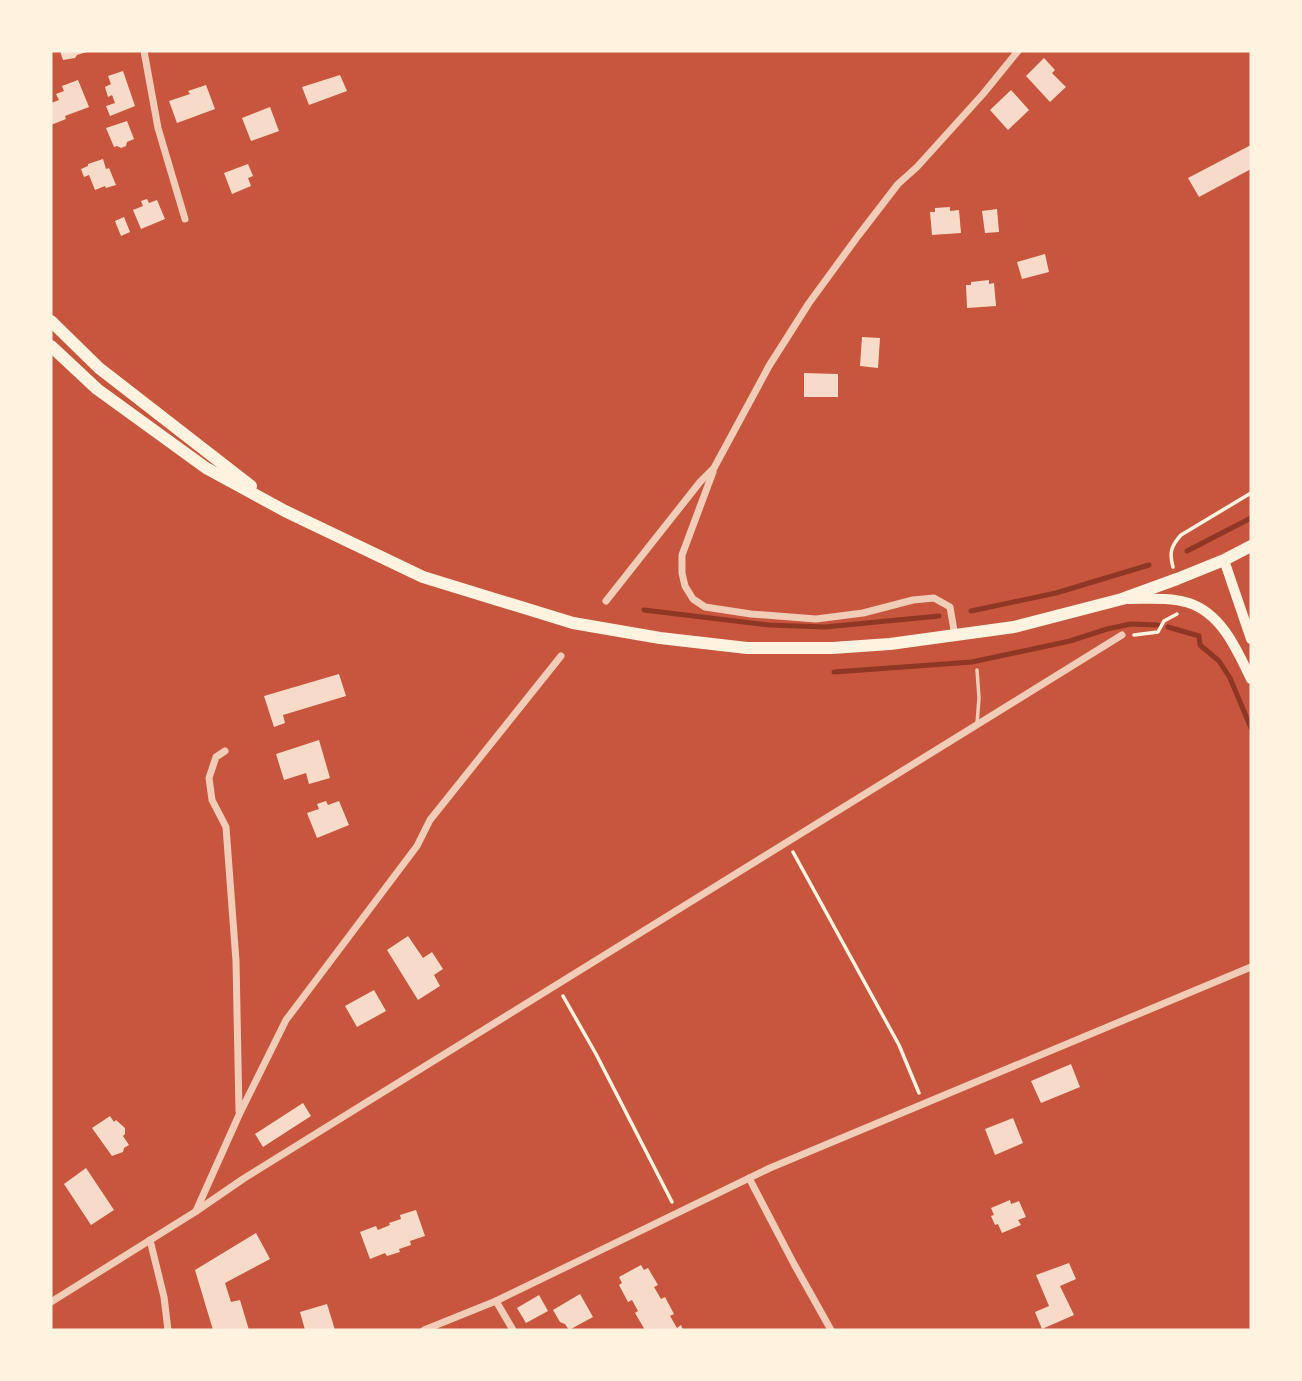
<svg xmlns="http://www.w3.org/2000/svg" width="1302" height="1381" font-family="'DM Sans',sans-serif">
	<rect width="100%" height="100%" fill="#c8553d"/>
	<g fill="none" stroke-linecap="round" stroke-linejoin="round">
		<g stroke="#8f3625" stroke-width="5">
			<polyline points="1187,551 1251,518"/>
			<polyline points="644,610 769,625 825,627 939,616"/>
			<polyline points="971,611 1056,593 1149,565"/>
			<polyline points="1168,627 1199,636 1200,645 1219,661 1230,678 1251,728"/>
			<polyline points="834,672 972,662 1070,641 1107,629 1131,624 1158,625"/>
		</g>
	</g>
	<g fill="#f7dbc8">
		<polygon points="60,51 90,51 77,55 75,58 63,60"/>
		<polygon points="1044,58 1055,70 1052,73 1066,87 1050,102 1026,76"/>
		<polygon points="123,71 135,106 110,116 106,106 115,103 112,95 108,97 105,87 111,84 108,76"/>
		<polygon points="340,75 347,91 309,105 302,87"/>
		<polygon points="78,80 89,107 65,116 66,119 51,125 51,103 59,100 56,94 64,91 62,86"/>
		<polygon points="206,85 215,109 177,123 169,101 190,94 188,91"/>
		<polygon points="1011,90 1029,110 1008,130 990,110"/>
		<polygon points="270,107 279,131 251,141 242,118"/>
		<polygon points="127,121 134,139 127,142 126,146 121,148 117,146 114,147 106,128"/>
		<polygon points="1251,145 1251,169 1199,197 1188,178"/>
		<polygon points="103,159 106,169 109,168 116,185 106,188 105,186 95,190 89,175 84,177 81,169 88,166 88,164"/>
		<polygon points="248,164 253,176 248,178 251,186 232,194 224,173"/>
		<polygon points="147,199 149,203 157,200 165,219 141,229 133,210 143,206 141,201"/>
		<polygon points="950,207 950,211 959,210 961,233 932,235 930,212 935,212 935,208"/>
		<polygon points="997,209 999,232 985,233 982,211"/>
		<polygon points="124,217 130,232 121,236 115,221"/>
		<polygon points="1045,254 1049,272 1022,279 1017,262"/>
		<polygon points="989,280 989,284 994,283 996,306 967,308 966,285 971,285 971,282"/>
		<polygon points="862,337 880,338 878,368 860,366"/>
		<polygon points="804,373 838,374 838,397 804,397"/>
		<polygon points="339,674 346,696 283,715 285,723 274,727 264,696"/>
		<polygon points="319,740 330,778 309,784 306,773 284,780 276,754"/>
		<polygon points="326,801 328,805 339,801 349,825 317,838 307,813 319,809 317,804"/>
		<polygon points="408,936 423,958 432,952 443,969 434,975 440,986 418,1000 387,950"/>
		<polygon points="374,990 386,1011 357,1027 345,1006"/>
		<polygon points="1071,1064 1080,1087 1041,1103 1031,1081"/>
		<polygon points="303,1103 311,1116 263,1147 255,1134"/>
		<polygon points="110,1116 114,1122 116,1120 125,1128 125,1134 123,1136 129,1145 124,1148 123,1152 112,1156 92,1128"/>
		<polygon points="1013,1118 1023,1143 995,1155 985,1129"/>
		<polygon points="86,1168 114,1210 91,1225 64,1184"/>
		<polygon points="1010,1200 1011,1204 1019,1201 1026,1217 1018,1220 1021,1225 1002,1233 998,1224 995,1225 991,1216 994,1215 991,1208"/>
		<polygon points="416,1210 425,1236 410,1241 411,1245 399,1249 400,1252 387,1256 385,1253 370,1259 360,1232 376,1226 378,1230 390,1225 389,1223 401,1219 400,1215"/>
		<polygon points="256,1233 270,1259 225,1283 231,1302 240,1300 249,1330 213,1330 195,1270"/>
		<polygon points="1069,1263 1076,1279 1060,1286 1074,1315 1042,1329 1035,1312 1049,1306 1036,1275"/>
		<polygon points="641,1265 644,1270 648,1268 658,1285 654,1287 661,1299 665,1297 674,1314 670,1316 677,1328 681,1325 683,1330 649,1330 648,1329 645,1330 635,1313 638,1311 632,1300 628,1302 619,1285 622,1283 619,1277"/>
		<polygon points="580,1294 593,1317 569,1330 565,1324 560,1322 553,1310"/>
		<polygon points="539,1295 548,1311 526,1323 517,1308"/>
		<polygon points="327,1304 335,1330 305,1330 300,1312"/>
	</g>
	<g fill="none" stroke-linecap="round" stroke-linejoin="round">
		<g stroke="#fff3e0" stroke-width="3.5">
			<path d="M1173,567C1169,553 1171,546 1181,535L1251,493"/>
			<polyline points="1134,635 1158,632 1164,621 1177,614"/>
			<polyline points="793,852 899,1045 919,1093"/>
			<polyline points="563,996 596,1054 672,1202"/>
		</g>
		<polyline stroke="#f1ccb7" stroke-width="3.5" points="977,670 979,698 977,724"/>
		<g stroke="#f1ccb7" stroke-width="7">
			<polyline points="144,51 158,128 185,219"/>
			<polyline points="713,472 682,555 682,573 685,586 693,599 705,607 751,614 816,619 863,613 913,600 934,598 950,607 955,636"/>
			<polyline points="606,601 700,482 714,468 769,366 809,303 858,236 898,184 917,167 983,94 1018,51"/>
			<polyline points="225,751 216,757 209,778 212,800 226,827 236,961 239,1111"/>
			<polyline points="749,1178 794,1264 831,1330"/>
			<polyline points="196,1211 239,1115 286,1020 417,846 430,820 561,656"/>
			<polyline points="150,1240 164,1297 168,1330"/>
			<polyline points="496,1301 513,1330"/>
			<polyline points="51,1302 195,1212 243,1179 359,1107 1122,635"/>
			<polyline points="424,1330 496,1301 770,1168 1251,967"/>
		</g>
		<g stroke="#fff3e0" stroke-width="10">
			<polyline points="1224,560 1251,639"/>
			<path d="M1128,599C1148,599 1170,597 1189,603C1222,614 1237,650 1251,679"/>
		</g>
		<g stroke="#fff3e0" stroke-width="12">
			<polyline points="51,321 99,368 251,486"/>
			<polyline points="51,346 97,389 206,468 285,511 423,577 573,623 660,638 747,648 832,648 890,644 1014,627 1122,599 1177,579 1224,560 1251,546"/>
		</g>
	</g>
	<rect width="1302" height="1381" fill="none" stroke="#fff3e0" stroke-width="105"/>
</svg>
